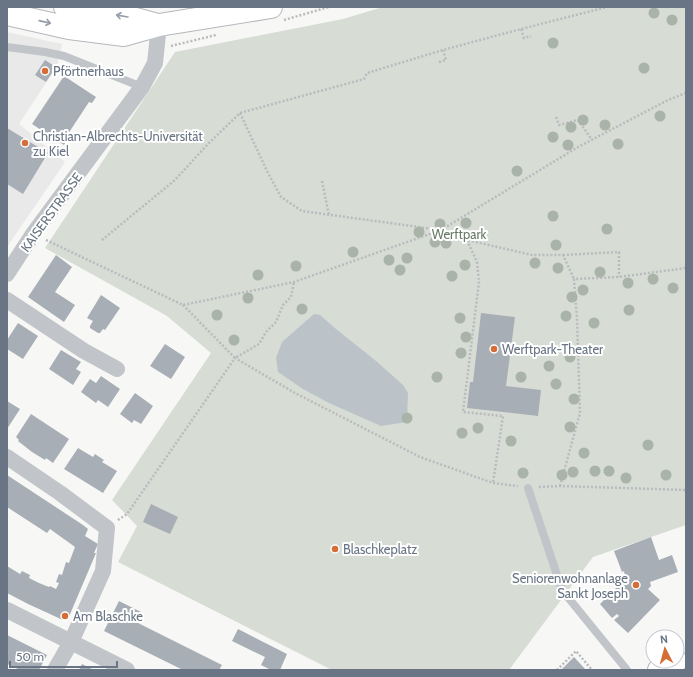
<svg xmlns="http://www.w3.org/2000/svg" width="693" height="677" font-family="Cabin,sans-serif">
	<rect width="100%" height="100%" fill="#f7f8f5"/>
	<polygon fill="#e8e9e8" points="7,32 62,44 57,66 19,124 65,162 7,247"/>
	<polygon fill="#d7dcd5" points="383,7 686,7 686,525 593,557 509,670 332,670 118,562 137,526 112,500 211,353 167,316 45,248 175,52 343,19"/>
	<polygon fill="#bbc3c9" points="314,314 320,315 336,329 376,361 403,385 408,393 407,422 381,426 329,403 303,389 278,372 276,358 282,342"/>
	<g fill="#a8aeb5">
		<polygon points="45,60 56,67 46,82 35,75"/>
		<polygon points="64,76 96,97 92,103 89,102 66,137 68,138 64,145 32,124"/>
		<polygon points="7,128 48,153 23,194 7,184"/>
		<polygon points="56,255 72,267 55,292 75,305 64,322 28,297"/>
		<polygon points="101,295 120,308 105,330 103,329 100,333 98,333 90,328 90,326 93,321 87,318"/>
		<polygon points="481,313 515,317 506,386 541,390 538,416 467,408 470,382 473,382"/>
		<polygon points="18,323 38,336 23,359 7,349 7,340"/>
		<polygon points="165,344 185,357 171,379 150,366"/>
		<polygon points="61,350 81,362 76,369 81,372 73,385 49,369"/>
		<polygon points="101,376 120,389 108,407 98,400 96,403 81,392 90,379 96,383"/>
		<polygon points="135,393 153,406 141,424 134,420 132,423 120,414"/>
		<polygon points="7,401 20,409 7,429"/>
		<polygon points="31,414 69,439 53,463 46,458 45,460 32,452 18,441 19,440 16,437"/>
		<polygon points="78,448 93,457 95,454 104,460 102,462 117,471 103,493 64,469"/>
		<polygon points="7,475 83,525 88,529 85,536 98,544 94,553 96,553 68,619 63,620 28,604 7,593 7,566 20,574 22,571 30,575 29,578 39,583 49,587 50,586 56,589 59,583 56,582 59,574 62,575 66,562 69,563 75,547 50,529 47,533 7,507"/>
		<polygon points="151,504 178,517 170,534 143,522"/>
		<polygon points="651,537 659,560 672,555 678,572 650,582 651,586 648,589 660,600 628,633 614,620 619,616 617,614 612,618 600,604 619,585 620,586 623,583 624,584 628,580 627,576 625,576 624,571 622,572 614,551"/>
		<polygon points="119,601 141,612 136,622 222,665 219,670 183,670 104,631"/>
		<polygon points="238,629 287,654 280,670 271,670 261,665 265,657 232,641"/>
		<polygon points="7,635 47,655 39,670 20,670 7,664"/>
		<polygon points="574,657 586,670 561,670"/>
		<polygon points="82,664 94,670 79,670"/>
	</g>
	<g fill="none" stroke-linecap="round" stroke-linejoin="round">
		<defs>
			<g id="secondary">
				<polyline points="65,7 125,16 158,25"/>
				<polyline points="7,14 69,28 124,35 159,25 271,7"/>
			</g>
			<polyline id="primary" points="659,670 676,661"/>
		</defs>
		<use href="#secondary" stroke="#b4b8bd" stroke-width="24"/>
		<use href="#primary" stroke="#b2b6bb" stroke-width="24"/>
		<g stroke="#b9bbbe" stroke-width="2.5" stroke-dasharray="2 2" stroke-linecap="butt">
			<polyline points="284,20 329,7"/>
			<polyline points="521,29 524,38 531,36"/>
			<polyline points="171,46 216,35"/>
			<polyline points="439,62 446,60 443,50"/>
			<polyline points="240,113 267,171 281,197 302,211 441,230 467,240 532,255 563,255 574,279"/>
			<polyline points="556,117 559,125 578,120 592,140"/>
			<polyline points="322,181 329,215"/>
			<polyline points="46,240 183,305 294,282 441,230 578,147 668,100 686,93"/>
			<polyline points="102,240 175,180 208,144 240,113 364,79 367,73 443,50 521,29 607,7"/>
			<polyline points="467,240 477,262 479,282 463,412 503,416 493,483"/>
			<polyline points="563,255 619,252 619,277"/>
			<polyline points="183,305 235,358 259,344 266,332 276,322 283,305 291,297 294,282"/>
			<polyline points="560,486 580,413 577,319 574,279 619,277 686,268"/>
			<polyline points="539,487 560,486 686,490"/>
			<polyline points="118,520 127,514 235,358 295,393 420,457 493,483 518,486"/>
			<polyline points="557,670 576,651 592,670"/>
		</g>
		<g stroke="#c1c4c8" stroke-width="8">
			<polyline points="7,47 45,52 64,56 142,87"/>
			<polyline points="528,488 562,590 627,670"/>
		</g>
		<g stroke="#c1c4c8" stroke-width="16">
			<polyline points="7,274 33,234 142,87 155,63 159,25"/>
			<polyline points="7,300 84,351 117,369"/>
			<polyline points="7,457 60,493 107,528 103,571 71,642 55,670"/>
			<polyline points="7,610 127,670"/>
		</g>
		<use href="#secondary" stroke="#fff" stroke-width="22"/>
		<use href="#primary" stroke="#fff" stroke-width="22"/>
	</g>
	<g fill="#a9b3a7">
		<circle cx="654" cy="13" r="5.5"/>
		<circle cx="672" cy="20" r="5.5"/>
		<circle cx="553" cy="43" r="5.5"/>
		<circle cx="644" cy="68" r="5.5"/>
		<circle cx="660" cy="116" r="5.5"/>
		<circle cx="583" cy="120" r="5.5"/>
		<circle cx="605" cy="125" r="5.5"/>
		<circle cx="571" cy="127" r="5.5"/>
		<circle cx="553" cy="137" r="5.5"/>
		<circle cx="618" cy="144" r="5.5"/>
		<circle cx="568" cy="145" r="5.5"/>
		<circle cx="517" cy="171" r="5.5"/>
		<circle cx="553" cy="216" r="5.5"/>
		<circle cx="466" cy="223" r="5.5"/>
		<circle cx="440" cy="224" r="5.5"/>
		<circle cx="607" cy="229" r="5.5"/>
		<circle cx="419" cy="232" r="5.5"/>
		<circle cx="435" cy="242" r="5.5"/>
		<circle cx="446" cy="243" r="5.5"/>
		<circle cx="556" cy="245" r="5.5"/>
		<circle cx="353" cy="252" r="5.5"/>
		<circle cx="407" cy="258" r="5.5"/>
		<circle cx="389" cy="260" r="5.5"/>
		<circle cx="535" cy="263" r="5.5"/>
		<circle cx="465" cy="265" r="5.5"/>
		<circle cx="296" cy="266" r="5.5"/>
		<circle cx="558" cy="268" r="5.5"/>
		<circle cx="400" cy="270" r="5.5"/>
		<circle cx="600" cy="272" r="5.5"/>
		<circle cx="258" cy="275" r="5.5"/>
		<circle cx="452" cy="276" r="5.5"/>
		<circle cx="653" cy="279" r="5.5"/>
		<circle cx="628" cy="283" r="5.5"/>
		<circle cx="673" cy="288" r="5.5"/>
		<circle cx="583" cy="290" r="5.5"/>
		<circle cx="572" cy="297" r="5.5"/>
		<circle cx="248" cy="298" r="5.5"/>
		<circle cx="302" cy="309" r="5.5"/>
		<circle cx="629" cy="310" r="5.5"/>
		<circle cx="217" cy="315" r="5.5"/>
		<circle cx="566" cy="316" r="5.5"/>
		<circle cx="460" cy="318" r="5.5"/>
		<circle cx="594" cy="323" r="5.5"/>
		<circle cx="466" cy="337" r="5.5"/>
		<circle cx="234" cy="340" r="5.5"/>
		<circle cx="461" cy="353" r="5.5"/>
		<circle cx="570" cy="357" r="5.5"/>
		<circle cx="549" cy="366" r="5.5"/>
		<circle cx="437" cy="377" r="5.5"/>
		<circle cx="521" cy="377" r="5.5"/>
		<circle cx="556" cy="384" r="5.5"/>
		<circle cx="574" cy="399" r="5.5"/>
		<circle cx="407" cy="418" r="5.5"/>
		<circle cx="570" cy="427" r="5.5"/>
		<circle cx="478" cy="428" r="5.5"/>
		<circle cx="462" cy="433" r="5.5"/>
		<circle cx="511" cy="441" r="5.5"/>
		<circle cx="648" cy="445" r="5.5"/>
		<circle cx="584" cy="453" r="5.5"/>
		<circle cx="595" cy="471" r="5.5"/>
		<circle cx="609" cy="471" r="5.5"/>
		<circle cx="573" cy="472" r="5.5"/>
		<circle cx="523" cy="473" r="5.5"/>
		<circle cx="562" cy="475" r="5.5"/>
		<circle cx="666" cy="475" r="5.5"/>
		<circle cx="626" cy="478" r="5.5"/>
	</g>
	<defs><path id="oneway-shaft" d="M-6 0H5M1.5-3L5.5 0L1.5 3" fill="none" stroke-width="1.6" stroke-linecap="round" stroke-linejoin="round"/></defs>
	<g stroke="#969ea9">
		<use href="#oneway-shaft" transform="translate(122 16) rotate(-170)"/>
		<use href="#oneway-shaft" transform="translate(45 22) rotate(13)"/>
	</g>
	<g fill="#d56d38" stroke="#fff" stroke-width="1.5">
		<circle cx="45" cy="71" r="4"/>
		<circle cx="25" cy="143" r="4"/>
		<circle cx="494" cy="349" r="4"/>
		<circle cx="335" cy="549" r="4"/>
		<circle cx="636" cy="585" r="4"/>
		<circle cx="65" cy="616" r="4"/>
	</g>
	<g text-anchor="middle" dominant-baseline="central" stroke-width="4" stroke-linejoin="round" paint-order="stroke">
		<g font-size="13" fill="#697584" stroke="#fff" text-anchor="start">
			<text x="53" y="71">Pförtnerhaus</text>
			<text x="33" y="136">Christian-Albrechts-Universität<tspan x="33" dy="15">zu Kiel</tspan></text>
			<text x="502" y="349">Werftpark-Theater</text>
			<text x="343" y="549">Blaschkeplatz</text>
			<text x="628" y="578" text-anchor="end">Seniorenwohnanlage<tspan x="628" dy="15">Sankt Joseph</tspan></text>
			<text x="73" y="616">Am Blaschke</text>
		</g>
		<g font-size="13" fill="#697584" stroke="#fff">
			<text transform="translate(51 212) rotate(-54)">KAISERSTRASSE</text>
		</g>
		<g font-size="13" fill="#697b67" stroke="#fff">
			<text x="459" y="234">Werftpark</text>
		</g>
	</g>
	<rect width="693" height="677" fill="none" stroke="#697584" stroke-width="16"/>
	<g transform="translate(665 649) rotate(354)"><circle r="19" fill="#ffffff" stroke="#c3c8ce"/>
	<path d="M0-3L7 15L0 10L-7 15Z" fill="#d56d38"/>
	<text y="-6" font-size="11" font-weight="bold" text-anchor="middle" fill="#697584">N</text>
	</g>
	<path d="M10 661v6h107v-6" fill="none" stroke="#697584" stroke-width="2"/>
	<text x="16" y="661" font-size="12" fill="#697584" stroke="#ffffff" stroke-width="3" paint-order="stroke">50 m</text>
</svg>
